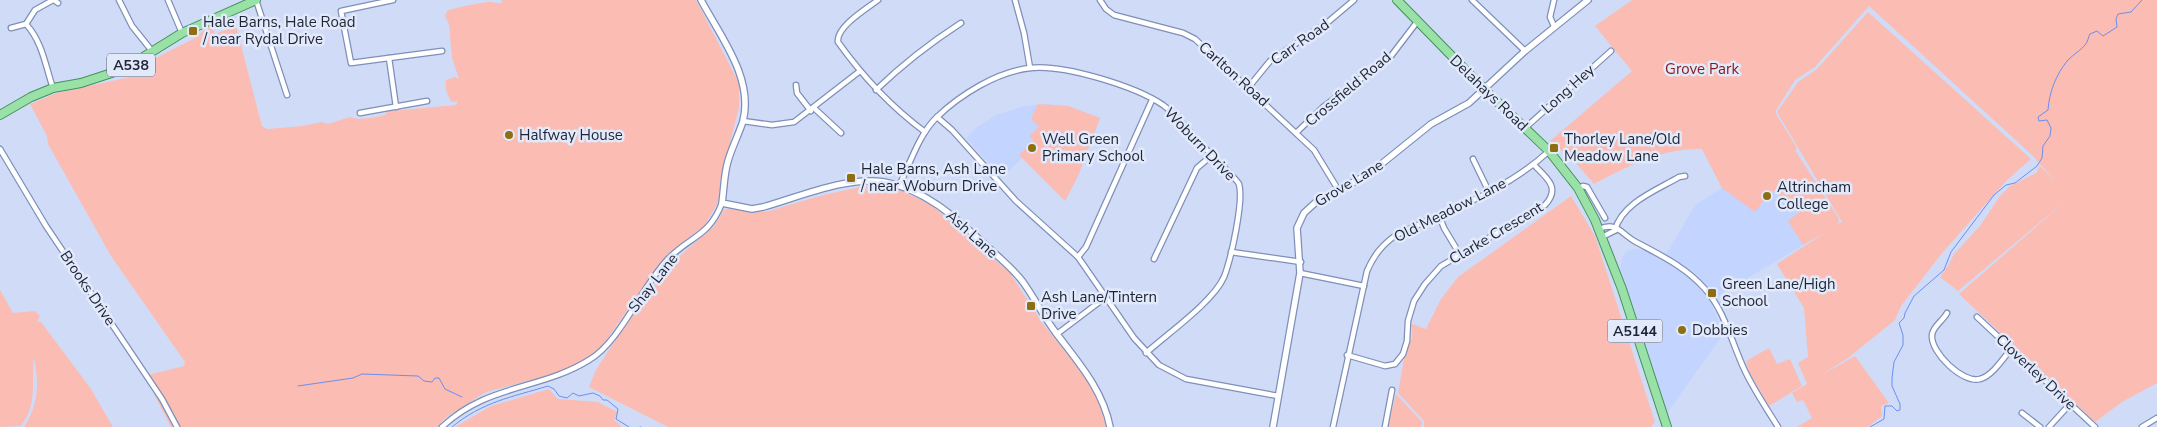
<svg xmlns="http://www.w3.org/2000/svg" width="2157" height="427" font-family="'Nunito Sans',sans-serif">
	<rect width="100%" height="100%" fill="#d0dcf7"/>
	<g fill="#c3d4fe">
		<polygon points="1045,104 1068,106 1100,118 1078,176 1065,201 1022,158 1002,178 966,138 976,128 996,115 1024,106"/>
		<polygon points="1797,148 1795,150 1839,219 1838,224 1718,296 1695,273 1666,254 1696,204 1722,188 1703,150"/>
		<polygon points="1635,249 1645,250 1674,267 1691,279 1710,302 1724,333 1667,413 1620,268 1623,255 1628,251"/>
	</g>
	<g fill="#fbbcb3">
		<path d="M501,0H696L739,83V107L720,182L718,203L704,226L675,248L658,266L603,345C574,374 525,380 487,392C477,396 470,403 461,408C451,414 444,417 438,427H171L155,396L158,391L148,375L184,366L185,362L111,256L48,144L47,136L30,104L57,93L130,77L156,58L195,38L211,23L215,34L236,26L262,126L267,129L303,126L321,122L328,124L350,117L358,119L371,118L385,115L388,111L402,110L456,105L458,101L452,102C448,98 444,85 446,80L455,77L459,79L452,58L449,24L445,16L447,11C453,8 483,2 490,2C495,2 498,4 503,3Z"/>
		<path d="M1632,0H2157V383L2122,402L2095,422L1959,294L2069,198L1958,291L1940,277L1948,266L1954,254L1980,226L2000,196L2010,186L2036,173L2040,166L2055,181L2032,155L1869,6L1815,67L1795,80L1775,112L1797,148L1795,150L1839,219L1838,224L1842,222L1777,112L1798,82L1817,69L1868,12L2031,159L2006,181L1943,252L1901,306L1895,320L1848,358L1818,377L1855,356L1889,403L1881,406L1882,416L1868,427H1797L1812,418L1803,400L1797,402L1792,393L1807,384L1798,363L1808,357L1804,308L1777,264L1826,232L1803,245L1788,221L1801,211L1772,190L1755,212L1722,188L1702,149C1662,148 1628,166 1594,184L1575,162L1550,141L1632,71L1595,26Z"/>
		<polygon points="1038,104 1068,106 1100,118 1078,176 1065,201 1019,155 1034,141 1029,136 1039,127 1031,119"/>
		<polygon points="865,186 895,188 930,204 1010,273 1043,324 1087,379 1098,399 1106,427 668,427 589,387 596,370 618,336 661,276 682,254 714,226 724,210 731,208 750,213 769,211 823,195"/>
		<polygon points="1571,196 1595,236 1655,422 1651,427 1424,427 1424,421 1398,393 1405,353 1412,338 1412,324 1426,329 1441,299 1458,277"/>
		<path d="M0,290L13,313L35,311L40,316L37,322H41L91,389L113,427H24C39,404 39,383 34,358C31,383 38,404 21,426L0,427Z"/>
		<polygon points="1769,348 1777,364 1790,359 1802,386 1769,406 1749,372 1746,361"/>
		<polygon points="549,389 558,399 598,402 617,412 614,420 622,427 455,427 491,406"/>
		<polygon points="1396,394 1422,422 1421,427 1388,427"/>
	</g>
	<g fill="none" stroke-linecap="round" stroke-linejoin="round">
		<g stroke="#6c8ef0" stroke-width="1">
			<polyline points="298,386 353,378 362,374 418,376 424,381 432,382 435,378 439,378 445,389 462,397"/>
			<path d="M452,427C482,402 512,397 548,386L554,389L559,396L567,398L573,393L579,396L593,393L600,396L603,400H607L618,409L616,419L629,427"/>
			<polyline points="640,427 641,427"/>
			<path d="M1870,427L1884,419L1885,406H1892L1897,411L1900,410V404L1892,386V378L1894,362L1903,345V335L1899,323L1904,318L1905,313L1914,296L1944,270L1951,252L1994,195L2006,185L2015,183L2037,166L2042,158L2043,146L2050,136L2051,128L2047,120L2039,121L2038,117L2048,110C2049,93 2056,74 2068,60C2073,55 2082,49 2085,45C2088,42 2088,37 2090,34L2097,31L2103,36L2117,27L2116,19L2118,14L2131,12L2142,0"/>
		</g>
		<defs>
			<g id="minor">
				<path d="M53,0L35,10L26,24C43,43 45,65 53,88"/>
				<polyline points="54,0 58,3"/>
				<polyline points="119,0 132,26 152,51"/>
				<polyline points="168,0 182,33"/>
				<polyline points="256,0 287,95"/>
				<polyline points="393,0 341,11 351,63 442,51"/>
				<path d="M878,0C866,9 836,27 838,42C863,77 890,106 925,132"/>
				<polyline points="1015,0 1024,33 1030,68"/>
				<polyline points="1100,0 1106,9 1114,15 1183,33 1195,39 1314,150 1339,191"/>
				<polyline points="1472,0 1525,51"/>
				<polyline points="1554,26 1550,17 1554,0"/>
				<polyline points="11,28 26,24"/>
				<polyline points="389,58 396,107"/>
				<polyline points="796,85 797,93 811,111"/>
				<polyline points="1248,88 1270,61 1328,22 1354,0"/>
				<path d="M876,90C903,64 930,43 961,23"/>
				<polyline points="814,108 841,133"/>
				<polyline points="360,113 427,101"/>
				<polyline points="937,117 952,130 1016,201 1078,257 1134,338 1159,365 1186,379 1278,396"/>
				<polyline points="743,121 772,125 794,122 860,71"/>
				<polyline points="1525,128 1611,51"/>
				<polyline points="1297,132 1323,107 1391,56 1417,22"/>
				<polyline points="0,149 46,226 162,399 177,427"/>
				<polyline points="1473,159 1489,192"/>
				<path d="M899,186C910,164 919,134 937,117C961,94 997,72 1030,68C1063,64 1135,86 1163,105C1175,114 1185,126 1195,138C1201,145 1237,179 1239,184C1244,201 1231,259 1224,277C1213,302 1167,334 1146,353"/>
				<polyline points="1578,188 1583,186 1587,187 1605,218"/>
				<polyline points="1439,215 1444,228 1459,253"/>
				<path d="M1599,229C1617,221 1621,234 1636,242C1660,255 1686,267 1705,289C1725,311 1732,344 1745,371C1754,390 1767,409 1778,427"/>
				<path d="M1615,230C1622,203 1657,190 1679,177L1685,176"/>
				<polyline points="1602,237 1616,230"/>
				<polyline points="1231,252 1301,262"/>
				<polyline points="1078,257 1086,247 1152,100"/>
				<polyline points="1154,259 1197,168 1211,156"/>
				<polyline points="1300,273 1364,286"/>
				<path d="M1947,313C1943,321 1933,326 1932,335C1930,352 1963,384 1980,379C1992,376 2003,359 2011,349"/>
				<polyline points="1977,317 2095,427"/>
				<polyline points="1057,334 1106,297"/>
				<path d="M1347,355L1385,366L1395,364L1403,354L1407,341L1408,321L1414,301L1425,284L1441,266L1545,205C1561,188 1547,178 1534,165"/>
				<polyline points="2022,413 2040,427"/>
				<path d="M442,427C487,384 541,390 589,360C620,342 642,286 668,259C690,236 709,237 722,203"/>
				<path d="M1333,427L1367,271C1374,255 1382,245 1396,235C1449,210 1506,191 1549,151"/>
				<polyline points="1385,427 1392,390"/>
				<polyline points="2049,427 2070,404"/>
				<polyline points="2142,427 2157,418"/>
			</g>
			<g id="tertiary">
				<path d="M701,0C720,36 754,78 743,121C739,134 732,147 728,161C724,174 724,189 722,203L752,209L763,207C799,197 846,176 884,182C927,189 960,222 991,250C1002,260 1014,270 1023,282C1035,299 1044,317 1056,333C1078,362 1103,390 1110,427"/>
				<polyline points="1273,427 1300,273 1297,228 1304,213 1316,202 1369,174 1431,124 1469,103 1525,51 1588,0"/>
			</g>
			<g id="primary">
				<polyline points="1397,0 1484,89 1549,151 1578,188 1595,220 1622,289 1667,427"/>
				<polyline points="0,115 31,97 53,88 81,83 124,69 182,33 256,0"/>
			</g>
		</defs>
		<use href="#minor" stroke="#7e8fb9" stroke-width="7"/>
		<use href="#tertiary" stroke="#7e8fb9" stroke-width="8"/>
		<use href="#primary" stroke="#42925a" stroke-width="10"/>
		<use href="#minor" stroke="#fff" stroke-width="4.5"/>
		<use href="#tertiary" stroke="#fff" stroke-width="5.5"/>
		<use href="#primary" stroke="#9ae1a8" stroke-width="8"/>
	</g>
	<g fill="#8d6e10" stroke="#e1e9fb" stroke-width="2">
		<rect x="188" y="26" width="10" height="10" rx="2.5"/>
		<circle cx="509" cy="135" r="5"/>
		<circle cx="1032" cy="148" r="5"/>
		<rect x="1549" y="143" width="10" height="10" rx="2.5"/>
		<rect x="846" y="173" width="10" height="10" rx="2.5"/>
		<circle cx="1767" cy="196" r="5"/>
		<rect x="1707" y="288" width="10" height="10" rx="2.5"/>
		<rect x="1026" y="301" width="10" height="10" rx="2.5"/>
		<circle cx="1682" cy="330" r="5"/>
	</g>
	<g text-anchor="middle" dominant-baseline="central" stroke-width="5" stroke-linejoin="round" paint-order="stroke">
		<g fill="#e1e9fb" stroke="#585f70" stroke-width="1">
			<rect x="107" y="53.5" width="48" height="23" rx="4"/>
			<rect x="1607.5" y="319.5" width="55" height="23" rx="4"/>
		</g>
		<g font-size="14" font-weight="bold" fill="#1d2434">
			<text x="131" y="65">A538</text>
			<text x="1635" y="331">A5144</text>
		</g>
		<g font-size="15" fill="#1d2434" stroke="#e1e9fb" text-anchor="start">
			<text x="203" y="22">Hale Barns, Hale Road<tspan x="203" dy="17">/ near Rydal Drive</tspan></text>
			<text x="519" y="135">Halfway House</text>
			<text x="1042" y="139">Well Green<tspan x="1042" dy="17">Primary School</tspan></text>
			<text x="1564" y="139">Thorley Lane/Old<tspan x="1564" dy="17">Meadow Lane</tspan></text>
			<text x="861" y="169">Hale Barns, Ash Lane<tspan x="861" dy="17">/ near Woburn Drive</tspan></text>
			<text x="1777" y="187">Altrincham<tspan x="1777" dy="17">College</tspan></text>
			<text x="1722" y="284">Green Lane/High<tspan x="1722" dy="17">School</tspan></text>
			<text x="1041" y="297">Ash Lane/Tintern<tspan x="1041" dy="17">Drive</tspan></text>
			<text x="1692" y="330">Dobbies</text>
		</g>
		<g font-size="15" fill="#1d2434" stroke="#e1e9fb">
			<text transform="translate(1300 42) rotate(-35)">Carr Road</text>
			<text transform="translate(1234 74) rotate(42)">Carlton Road</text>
			<text transform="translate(1348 89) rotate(-40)">Crossfield Road</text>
			<text transform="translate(1568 89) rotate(-42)">Long Hey</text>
			<text transform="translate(1489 93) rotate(44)">Delahays Road</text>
			<text transform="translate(1200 144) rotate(46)">Woburn Drive</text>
			<text transform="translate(1349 183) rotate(-31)">Grove Lane</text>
			<text transform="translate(1450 210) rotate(-27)">Old Meadow Lane</text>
			<text transform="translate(1496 233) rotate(-31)">Clarke Crescent</text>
			<text transform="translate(972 234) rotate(42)">Ash Lane</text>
			<text transform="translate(653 283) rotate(-52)">Shay Lane</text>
			<text transform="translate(88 288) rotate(56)">Brooks Drive</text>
			<text transform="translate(2036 372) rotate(43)">Cloverley Drive</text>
		</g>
		<g font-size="15" fill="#861815" stroke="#e1e9fb">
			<text x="1702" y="69">Grove Park</text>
		</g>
	</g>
</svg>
